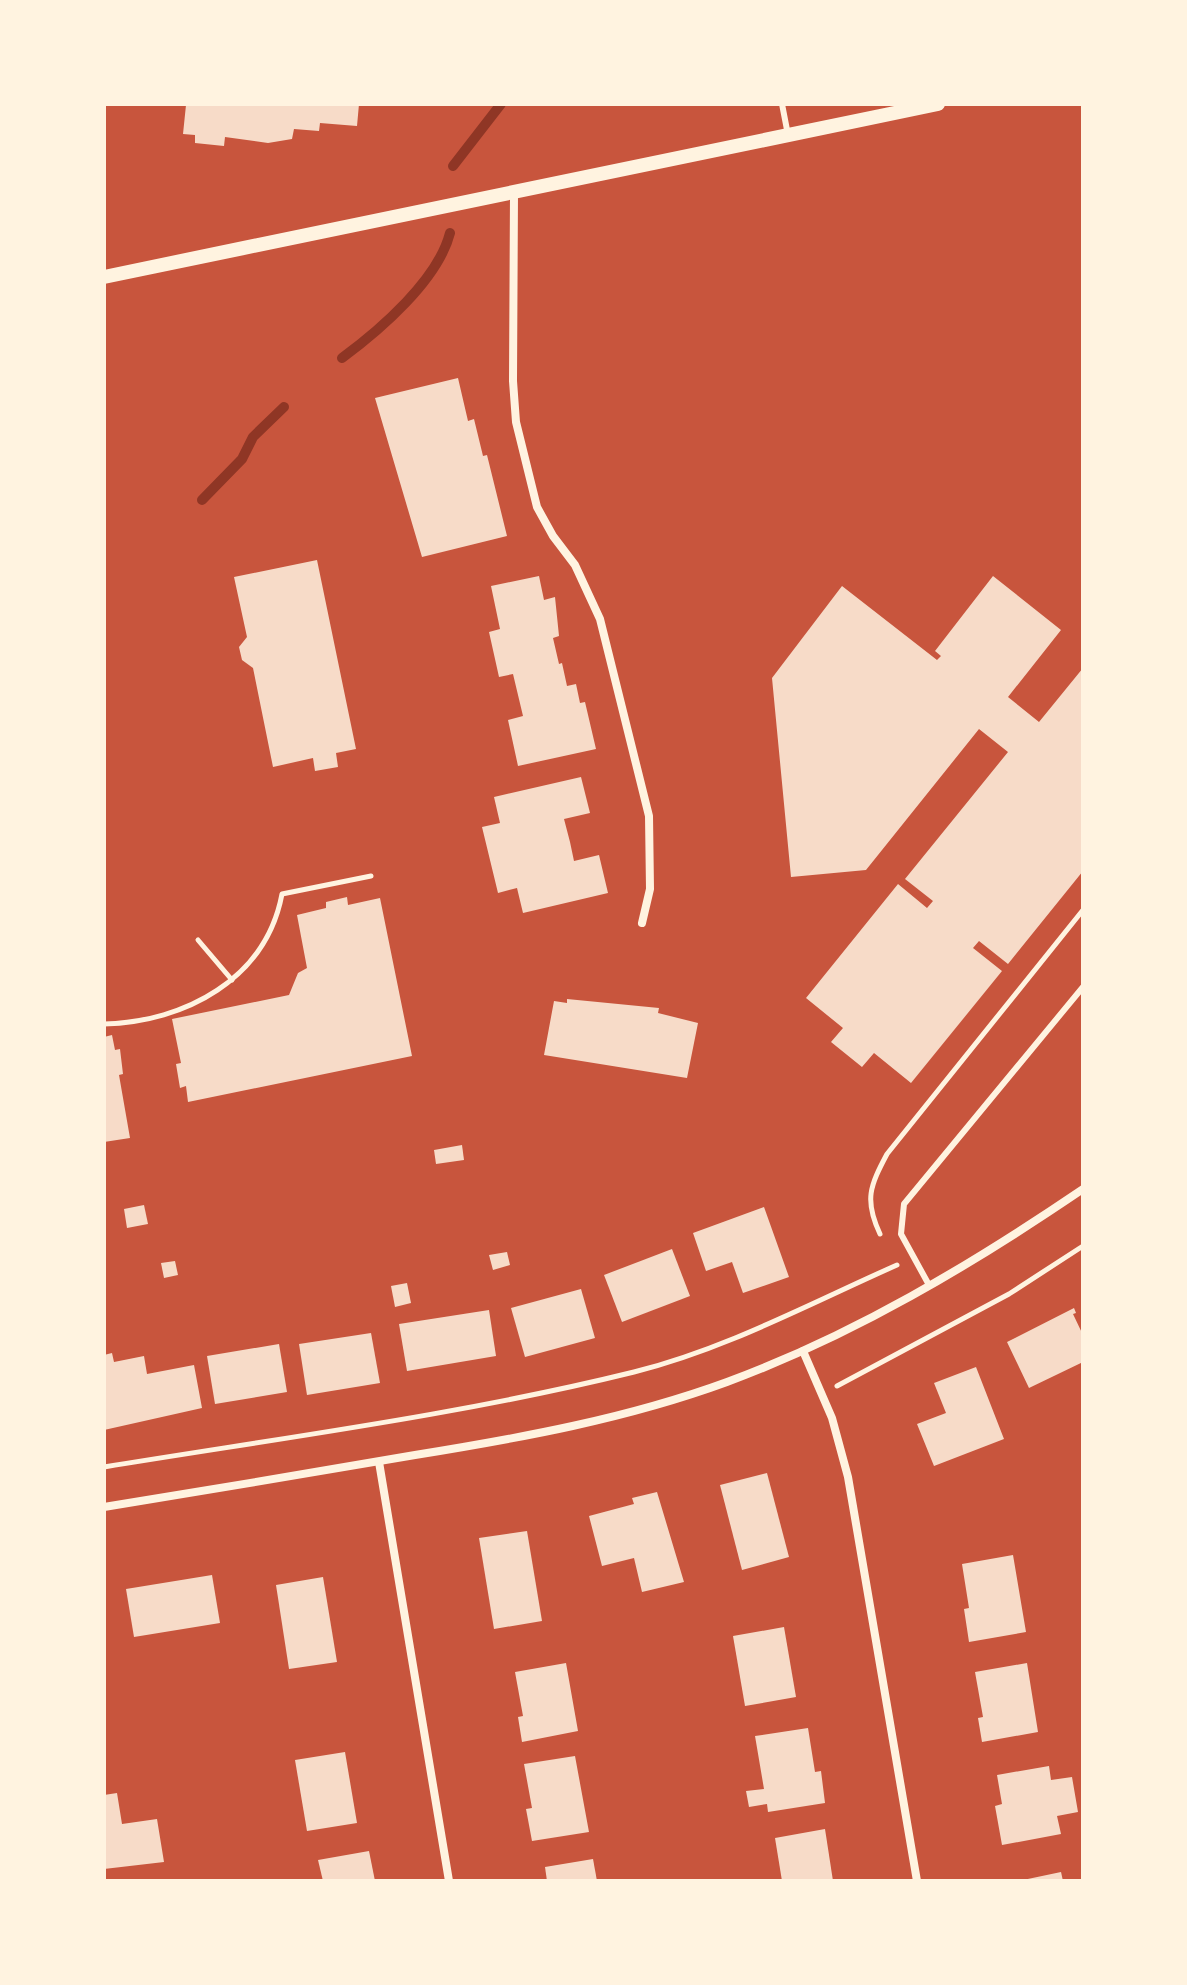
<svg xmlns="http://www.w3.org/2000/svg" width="1187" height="1985" font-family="'Archivo Narrow',sans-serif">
	<rect width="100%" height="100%" fill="#c8553d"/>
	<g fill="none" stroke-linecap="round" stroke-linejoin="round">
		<g stroke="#8f3625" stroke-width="10">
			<polyline points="453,166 501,104"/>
			<path d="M342,358C380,330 438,280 450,233"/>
			<polyline points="202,500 242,459 253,437 284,407"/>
		</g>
	</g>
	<g fill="#f7dbc8">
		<polygon points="359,104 357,126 320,123 319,131 294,129 292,139 268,143 225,137 224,146 195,143 195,135 183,134 186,105"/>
		<polygon points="458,378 468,421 474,419 483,456 487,455 507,536 422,557 375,398"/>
		<polygon points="317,560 356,749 336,753 338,767 315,771 313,758 273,767 253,668 242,660 239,647 247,637 234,577"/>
		<polygon points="539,576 544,600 555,597 559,636 553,638 559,664 562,663 567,686 576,684 580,703 585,702 596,749 518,766 508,720 523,716 513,674 499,677 489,632 500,629 491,586"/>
		<polygon points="993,576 1061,630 1008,697 1039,722 1083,668 1083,871 1008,964 979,941 973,948 1002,971 911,1083 874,1053 862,1067 831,1042 843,1028 806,998 898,884 927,908 933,901 905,879 1008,752 979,729 866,870 791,877 772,678 842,586 937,660 941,656 935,651"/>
		<polygon points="581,777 590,813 564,819 570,842 574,861 599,855 608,893 523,913 517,888 498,893 482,827 500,823 494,797"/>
		<polygon points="347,897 348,905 380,898 412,1056 188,1102 186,1086 180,1088 176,1064 181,1063 172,1019 289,995 298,973 307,968 297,915 326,908 326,902"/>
		<polygon points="567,999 659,1008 658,1013 698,1023 687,1078 544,1055 554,1001 567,1003"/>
		<polygon points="112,1035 115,1050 120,1049 123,1074 119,1075 130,1138 104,1142 104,1037"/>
		<polygon points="462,1145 464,1160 436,1164 434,1150"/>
		<polygon points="144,1205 148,1224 127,1228 124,1209"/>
		<polygon points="764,1207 789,1277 743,1293 732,1262 706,1271 693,1233"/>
		<polygon points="672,1249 690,1296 622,1322 604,1275"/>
		<polygon points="507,1252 510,1265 493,1270 489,1255"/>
		<polygon points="175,1261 178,1275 164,1278 161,1263"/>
		<polygon points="407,1283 411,1303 395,1307 391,1286"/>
		<polygon points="581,1289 595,1338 525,1357 511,1308"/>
		<polygon points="1074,1308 1076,1313 1073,1314 1083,1335 1083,1362 1029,1388 1007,1342"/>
		<polygon points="489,1310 496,1356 407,1371 399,1324"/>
		<polygon points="371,1333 380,1383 307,1395 299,1344"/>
		<polygon points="279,1344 287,1392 215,1404 207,1356"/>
		<polygon points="112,1353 114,1362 144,1356 147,1374 194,1365 202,1408 104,1430 104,1355"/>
		<polygon points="976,1367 1004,1439 934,1466 917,1424 946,1413 934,1383"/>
		<polygon points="767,1473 789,1557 742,1570 720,1485"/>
		<polygon points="657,1492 684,1582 642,1592 634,1558 602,1566 589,1516 634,1504 632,1498"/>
		<polygon points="527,1531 542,1621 494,1629 479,1538"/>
		<polygon points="1013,1555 1026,1632 969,1642 964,1609 969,1608 962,1564"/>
		<polygon points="212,1575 220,1623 134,1637 126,1589"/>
		<polygon points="323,1577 337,1662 289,1669 276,1585"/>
		<polygon points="784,1627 796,1697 745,1706 733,1636"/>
		<polygon points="566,1663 578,1731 522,1742 518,1717 523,1716 515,1672"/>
		<polygon points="1027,1663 1038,1732 982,1742 978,1718 983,1717 975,1672"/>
		<polygon points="808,1728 815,1772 821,1771 825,1803 768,1812 767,1804 749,1807 746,1791 764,1789 755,1736"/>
		<polygon points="345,1752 357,1823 307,1831 295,1760"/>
		<polygon points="575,1756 589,1832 532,1841 526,1809 532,1808 524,1764"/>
		<polygon points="1049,1766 1051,1780 1072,1777 1078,1812 1057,1816 1061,1834 1002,1845 995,1806 1002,1804 997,1775"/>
		<polygon points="117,1793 122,1824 157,1819 164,1862 104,1869 104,1795"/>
		<polygon points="825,1829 833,1881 782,1881 775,1838"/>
		<polygon points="369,1851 375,1881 323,1881 318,1860"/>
		<polygon points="593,1859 597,1881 547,1881 545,1867"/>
		<polygon points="1061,1872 1063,1881 1024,1881 1023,1880"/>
	</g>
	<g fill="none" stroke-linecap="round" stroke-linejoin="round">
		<g stroke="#fff3e0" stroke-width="5">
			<polyline points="198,940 232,980"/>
			<path d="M104,1024C185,1022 266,979 282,894L371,876"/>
			<path d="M880,1234C864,1200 870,1186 887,1154L1083,910"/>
			<polyline points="837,1386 1009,1294 1083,1246"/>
			<path d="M104,1467C281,1438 460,1415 634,1372C726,1349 811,1303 897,1265"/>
		</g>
		<g stroke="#fff3e0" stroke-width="6">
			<polyline points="782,104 788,135"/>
			<polyline points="929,1285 901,1234 904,1204 1083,987"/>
		</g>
		<g stroke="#fff3e0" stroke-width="8">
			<polyline points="514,193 513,381 516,422 537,507 553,536 575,565 600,619 649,816 650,889 642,923"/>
			<polyline points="803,1351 832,1418 848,1477 917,1881"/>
			<polyline points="379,1462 449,1881"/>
			<path d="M104,1507C208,1490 311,1473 415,1455C520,1438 626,1419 727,1382C854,1335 971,1265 1083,1189"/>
		</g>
		<polyline stroke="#fff3e0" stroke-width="14" points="104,277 938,104"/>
	</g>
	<rect width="1187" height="1985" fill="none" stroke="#fff3e0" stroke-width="212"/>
</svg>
